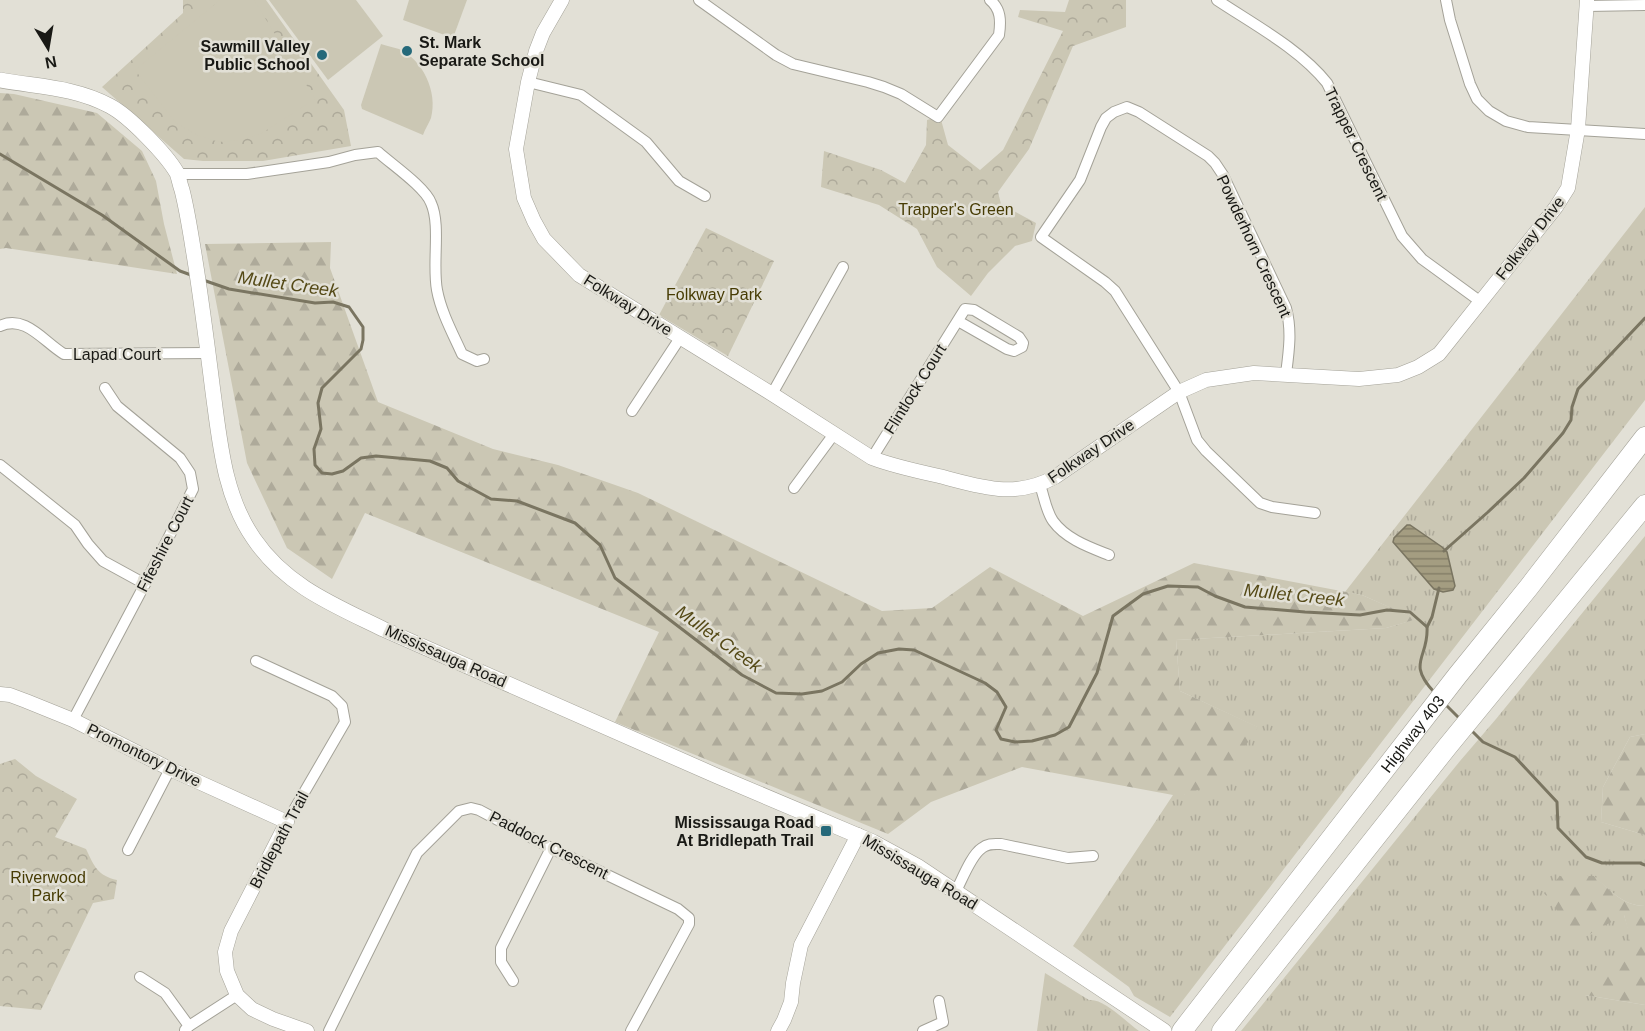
<svg xmlns="http://www.w3.org/2000/svg" width="1645" height="1031" font-family="Arial,sans-serif">
	<defs>
		<pattern id="grass-tufts" width="24" height="20" patternUnits="userSpaceOnUse" patternTransform="scale(1.5)"><rect width="24" height="20" fill="#cbc7b4"/><path d="M3 7l-1-3M5 7V3M7 7l1-3M15 17l-1-3M17 17v-4M19 17l1-3" fill="none" stroke="#aeaa9a"/></pattern>
		<pattern id="forest-firs" width="22" height="20" patternUnits="userSpaceOnUse" patternTransform="scale(1.5)"><rect width="22" height="20" fill="#cbc7b4"/><path d="M5 1l3.5 6h-7zM16 11l3.5 6h-7z" fill="#aeaa9a"/></pattern>
		<pattern id="park-crowns" width="20" height="18" patternUnits="userSpaceOnUse" patternTransform="scale(1.5)"><rect width="20" height="18" fill="#cbc7b4"/><path d="M2 6a3 3 0 1 1 6 0M12 15a3 3 0 1 1 6 0" fill="none" stroke="#aeaa9a"/></pattern>
		<pattern id="water-rules" width="6" height="5" patternUnits="userSpaceOnUse" patternTransform="scale(1.5)"><rect width="6" height="5" fill="#a49d81"/><path d="M0 2.5h6" fill="none" stroke="#857f68"/></pattern>
	</defs>
	<rect width="100%" height="100%" fill="#e2e0d6"/>
	<g fill="url(#grass-tufts)">
		<polygon points="1645,207 1645,400 1170,1017 1134,996 1129,987 1073,946 1173,795 1184,795 1257,727 1180,691 1176,640 1386,628 1416,619 1362,595 1345,592"/>
		<path d="M1645,536V734L1630,737L1603,787L1601,822L1645,835V906C1623,906 1609,889 1593,876L1624,915L1631,938L1585,995L1645,1005V1031H1241L1460,761L1496,719Z"/>
		<path d="M1045,973L1089,1000C1104,998 1126,1022 1139,1031H1037Z"/>
	</g>
	<g fill="url(#forest-firs)">
		<polygon points="0,93 14,94 97,113 142,151 156,181 164,224 177,274 6,248 0,249"/>
		<polygon points="331,242 330,268 378,402 493,449 558,465 638,493 882,611 932,608 990,567 1083,616 1194,563 1362,595 1417,619 1386,628 1176,640 1180,691 1258,727 1222,781 1184,795 1173,795 1022,767 931,802 888,834 615,722 659,632 365,513 332,579 287,548 247,463 205,244"/>
		<polygon points="1645,734 1645,835 1601,822 1603,787 1630,737"/>
		<path d="M1560,876H1594C1609,889 1623,906 1645,906V1005L1585,995L1584,990L1630,938L1624,915L1579,940L1544,893Z"/>
	</g>
	<g fill="url(#park-crowns)">
		<polygon points="183,0 266,0 344,110 351,146 263,161 203,161 184,159 102,87 183,13"/>
		<polygon points="1069,0 1126,0 1126,27 1073,46 1029,149 998,192 1001,204 1036,223 1032,241 1015,246 988,273 971,296 937,267 917,229 879,205 821,187 824,151 881,170 905,183 926,145 927,120 940,116 948,145 980,170 1003,150 1063,31 1018,17 1020,10 1065,12"/>
		<polygon points="706,228 774,261 728,356 659,315"/>
		<path d="M15,759L36,776L77,799L55,837L86,849C94,866 98,876 117,880L114,899L93,903L41,1010L0,1006V764Z"/>
	</g>
	<g fill="#cbc7b4">
		<polygon points="220,0 254,0 315,99 262,133 240,140 219,142 197,135 176,123 135,70"/>
		<polygon points="269,0 356,0 383,36 328,80"/>
		<polygon points="409,0 467,0 453,38 403,20"/>
		<path d="M381,44C386,46 393,47 399,49C423,60 438,92 431,118C429,123 425,129 423,135L362,109L361,105Z"/>
	</g>
	<polygon fill="url(#water-rules)" stroke="#7a7561" stroke-width="1.5" points="1407,525 1410,525 1442,547 1447,552 1455,586 1453,590 1443,592 1434,589 1393,542 1394,538"/>
	<g fill="none" stroke-linecap="round" stroke-linejoin="round">
		<g stroke="#7a7561" stroke-width="3">
			<polyline points="0,154 102,215 180,271 191,275"/>
			<path d="M203,280L229,289L315,303L333,302L349,307L363,327V340L361,349L322,388L318,403L321,429L314,449L315,465L322,473L332,474L343,471L361,458L376,456L430,461L447,468L458,481L491,499L517,501L575,523L600,545L615,578L742,675L776,693L802,694L822,691L842,682L861,664L878,653L899,649L914,650L985,683L997,692L1006,707L996,730L1001,739L1015,742L1032,741L1055,735L1069,727L1097,673L1113,616L1143,594L1168,586L1198,587L1215,596L1245,607L1305,612L1360,615L1387,610L1410,612L1427,627C1429,658 1406,662 1434,692"/>
			<polyline points="1444,551 1488,512 1524,478 1563,433 1571,420 1572,407 1578,389 1645,318"/>
			<polyline points="1427,627 1432,617 1439,588"/>
			<polyline points="1445,704 1461,720"/>
			<polyline points="1470,729 1483,742 1515,757 1557,802 1558,828 1586,857 1602,863 1640,863 1645,865"/>
		</g>
		<defs>
			<g id="minor">
				<path d="M699,0L776,55L793,64L868,82L884,87L901,94L938,117L999,35C1001,21 1001,9 990,0"/>
				<path d="M1217,0C1253,24 1300,49 1327,83L1402,236L1422,259L1481,302"/>
				<polyline points="1446,0 1450,20 1470,84 1477,99 1489,111 1506,121 1528,127 1645,134"/>
				<polyline points="1587,6 1645,5"/>
				<polyline points="528,82 581,95 646,142 679,181 705,196"/>
				<path d="M177,174H247L329,162L355,155L378,152C391,164 425,187 431,203C441,225 432,264 437,290C441,312 453,334 462,354L477,361L484,359"/>
				<path d="M0,326C25,314 44,342 64,354L208,353"/>
				<path d="M1286,374C1289,351 1292,330 1286,308L1223,175L1215,163L1208,156L1139,112L1127,107L1114,112L1106,118L1101,127L1080,180L1041,237L1105,282L1115,291L1179,392L1197,440L1206,451L1260,503L1272,507L1315,513"/>
				<polyline points="772,394 843,267"/>
				<polyline points="632,411 680,338"/>
				<polyline points="872,458 965,309 974,310 1019,337 1023,343 1022,347 1014,351 1007,349 958,321"/>
				<polyline points="0,465 75,525 88,544 103,561 145,584"/>
				<path d="M1040,485C1044,496 1046,511 1053,521C1066,539 1089,547 1109,555"/>
				<polyline points="794,488 834,434"/>
				<polyline points="256,661 332,696 342,706 345,722 287,822"/>
				<polyline points="73,720 145,584 193,489 190,473 180,458 117,406 105,388"/>
				<polyline points="128,850 170,769"/>
				<path d="M956,891C962,880 971,855 982,848C988,843 994,844 1001,844L1068,858L1093,856"/>
				<polyline points="140,977 165,993 189,1026"/>
				<polyline points="513,981 501,962 501,948 551,848"/>
				<polyline points="185,1030 189,1026 237,995"/>
				<polyline points="329,1031 417,853 459,811 471,808 479,810 551,848 678,909 689,918 689,924 631,1031"/>
				<polyline points="923,1031 943,1022 939,1001"/>
			</g>
			<g id="tertiary">
				<path d="M562,0L543,33L536,51L528,82L516,149L524,198L534,221L544,239L579,275L772,394L872,458C893,466 916,471 939,476C982,487 1014,499 1055,477L1179,392L1206,380L1254,373L1359,379L1398,375L1418,367L1439,354L1556,207L1568,188L1578,129L1587,0"/>
				<polyline points="0,694 10,695 26,701 73,720 170,769 287,822 231,931 225,952 227,971 237,995 252,1009 273,1019 307,1031"/>
				<polyline points="778,1031 784,1020 791,1002 793,983 801,945 858,835"/>
			</g>
			<path id="secondary" d="M0,80C38,87 75,87 110,106C129,116 166,154 177,173C179,178 180,185 182,190C187,210 190,229 193,248C201,296 207,344 213,392C220,443 224,496 254,539C286,586 334,605 383,629L717,776L873,842L917,866L1164,1031"/>
			<g id="motorway">
				<path id="s1" d="M1182,1031L1457,676L1529,587L1645,437"/>
				<polyline points="1222,1031 1447,747 1645,505"/>
			</g>
		</defs>
		<use href="#minor" stroke="#a4a298" stroke-width="12"/>
		<use href="#tertiary" stroke="#a4a298" stroke-width="15"/>
		<use href="#secondary" stroke="#a4a298" stroke-width="16"/>
		<use href="#motorway" stroke="#a4a298" stroke-width="21"/>
		<use href="#minor" stroke="#fff" stroke-width="10"/>
		<use href="#tertiary" stroke="#fff" stroke-width="14"/>
		<use href="#secondary" stroke="#fff" stroke-width="15"/>
		<use href="#motorway" stroke="#fff" stroke-width="20"/>
	</g>
	<g fill="#25697a" stroke="#e2e0d6" stroke-width="2">
		<circle cx="407" cy="51" r="6"/>
		<circle cx="322" cy="55" r="6"/>
		<rect x="820" y="825" width="12" height="12" rx="3"/>
	</g>
	<g text-anchor="middle" dominant-baseline="central" stroke-width="5" stroke-linejoin="round" paint-order="stroke">
		<g font-size="16" font-weight="bold" fill="#191915" stroke="#e2e0d6" text-anchor="end">
			<text x="419" y="42" text-anchor="start">St. Mark<tspan x="419" dy="18">Separate School</tspan></text>
			<text x="310" y="46">Sawmill Valley<tspan x="310" dy="18">Public School</tspan></text>
			<text x="814" y="822">Mississauga Road<tspan x="814" dy="18">At Bridlepath Trail</tspan></text>
		</g>
		<g font-size="16" fill="#191915" stroke="#e2e0d6">
			<text transform="translate(1356 144) rotate(64)">Trapper Crescent</text>
			<text transform="translate(1530 238) rotate(-52)">Folkway Drive</text>
			<text transform="translate(1254 246) rotate(65)">Powderhorn Crescent</text>
			<text transform="translate(628 305) rotate(32)">Folkway Drive</text>
			<text x="117" y="354">Lapad Court</text>
			<text transform="translate(915 389) rotate(-58)">Flintlock Court</text>
			<text transform="translate(1091 451) rotate(-34)">Folkway Drive</text>
			<text transform="translate(165 544) rotate(-63)">Fifeshire Court</text>
			<text transform="translate(446 656) rotate(24)">Mississauga Road</text>
			<text stroke="none"><textPath href="#s1" startOffset="376">Highway 403</textPath></text>
			<text transform="translate(144 755) rotate(26)">Promontory Drive</text>
			<text transform="translate(279 840) rotate(-62)">Bridlepath Trail</text>
			<text transform="translate(549 845) rotate(27)">Paddock Crescent</text>
			<text transform="translate(920 872) rotate(31)">Mississauga Road</text>
		</g>
		<g font-size="16" fill="#473c04" stroke="#e2e0d6">
			<text x="956" y="209">Trapper's Green</text>
			<text x="714" y="294">Folkway Park</text>
			<text x="48" y="877">Riverwood<tspan x="48" dy="18">Park</tspan></text>
		</g>
		<g font-size="18" font-style="italic" fill="#554a17" stroke="#e2e0d6">
			<text transform="translate(288 284) rotate(8)">Mullet Creek</text>
			<text transform="translate(1294 595) rotate(6)">Mullet Creek</text>
			<text transform="translate(719 639) rotate(36)">Mullet Creek</text>
		</g>
	</g>
	<g transform="translate(48 48) rotate(169)" stroke="#e2e0d6" stroke-width="4.5" paint-order="stroke">
	<path d="M0-4.5L10 22L0 15L-10 22Z" fill="#191915"/>
	<text y="-9" font-size="16" font-weight="bold" text-anchor="middle" fill="#191915">N</text>
	</g>
</svg>
